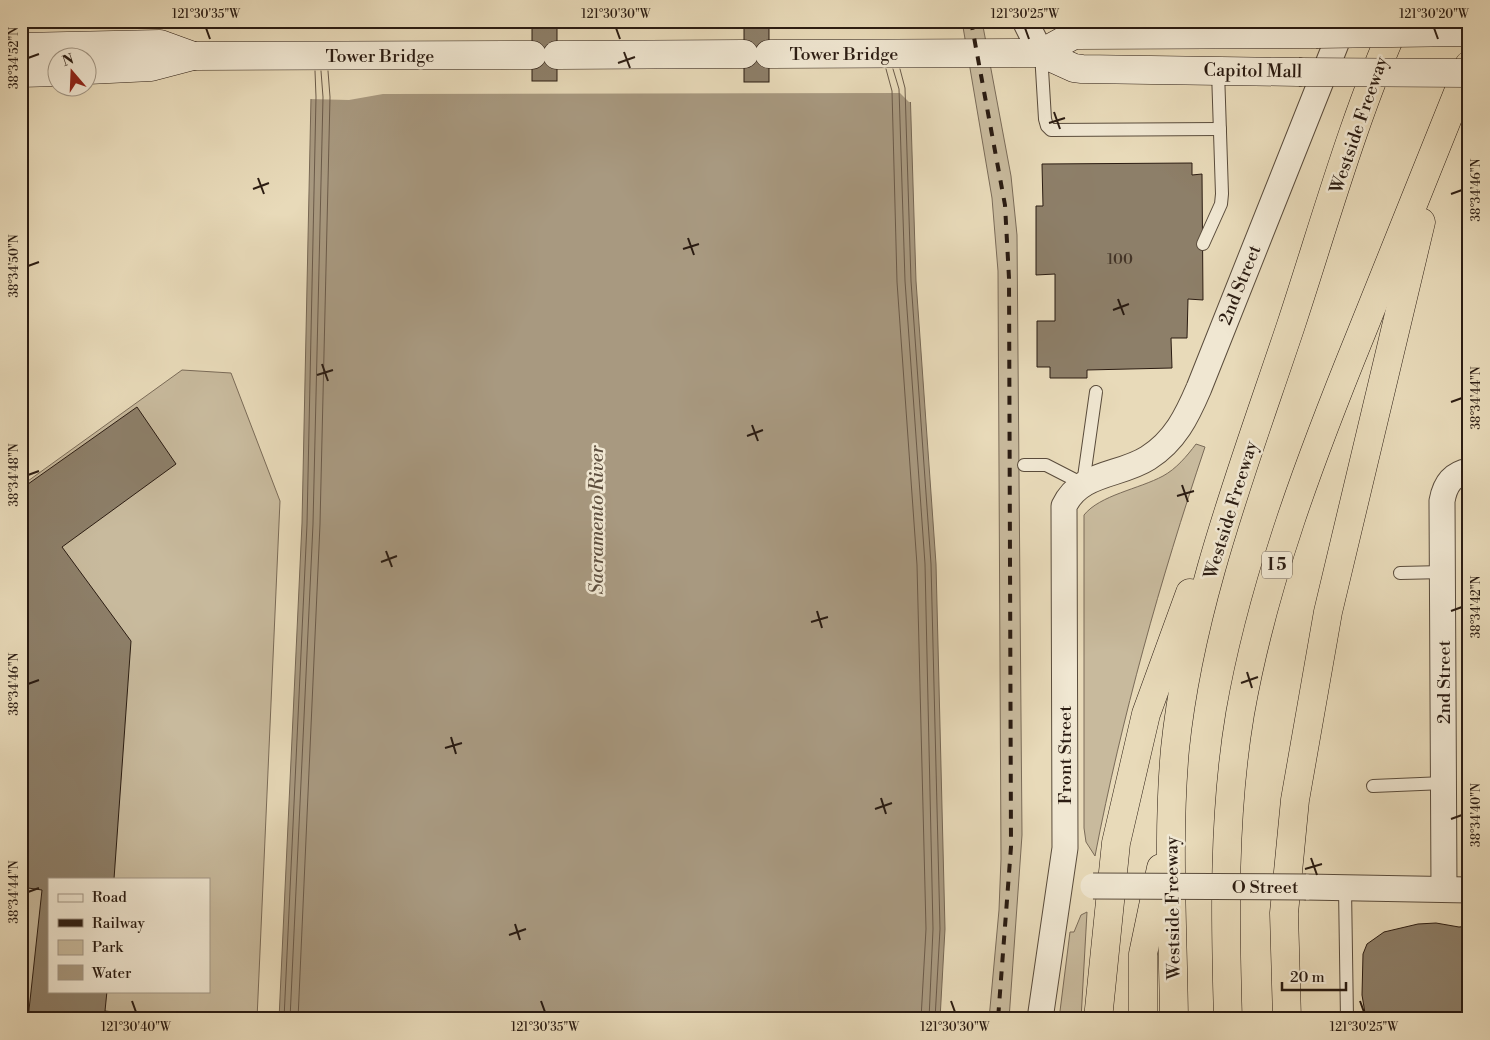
<svg xmlns="http://www.w3.org/2000/svg" width="1490" height="1040" font-family="'Libre Bodoni',serif">
	<rect width="100%" height="100%" fill="#e8dab9"/>
	<filter id="stains"><feTurbulence type="fractalNoise" baseFrequency=".004" numOctaves="4"/><feColorMatrix values="0 0 0 0 .2 0 0 0 0 .09 0 0 0 0 .02 0 0 0 .5 -.17"/></filter>
	<radialGradient id="worn" r=".72"><stop offset=".6" stop-color="#630" stop-opacity="0"/><stop offset="1" stop-color="#630" stop-opacity=".3"/></radialGradient>
	<g fill="#c8ba9d" stroke="#7a6b58" fill-rule="evenodd">
		<polygon points="962,21 982,21 1011,176 1017,235 1022,835 1009,1019 989,1019 999,910 1001,859 998,271 992,198"/>
		<path d="M182,370L231,373L280,501L257,1019H21V486ZM49,879H209V991H49Z"/>
		<path d="M1196,444L1205,447C1160,581 1122,716 1095,856L1086,842L1084,828V515C1100,495 1139,489 1163,476C1176,469 1187,456 1196,444Z"/>
		<polygon points="1087,912 1081,1019 1059,1019 1070,932 1074,932 1081,915"/>
	</g>
	<polygon fill="#a89980" stroke="#766754" points="306,21 910,87 916,281 936,564 945,929 940,1019 279,1019 302,523 311,97"/>
	<polygon fill="#e8dab9" points="303,21 894,21 913,87 913,102 909,102 900,93 383,94 349,100 309,99"/>
	<g fill="none" stroke-linecap="round" stroke-linejoin="round">
		<g stroke="#6a5a49" stroke-width="1">
			<polyline points="886,69 892,91 897,282 917,565 926,929 921,1019"/>
			<polyline points="893,69 899,89 905,281 925,564 933,929 929,1019"/>
			<polyline points="900,69 905,88 911,281 931,564 940,929 935,1019"/>
			<polyline points="284,1019 307,524 316,97 315,71"/>
			<polyline points="290,1019 313,524 323,97 321,71"/>
			<polyline points="298,1019 320,524 330,97 328,71"/>
		</g>
	</g>
	<g fill="#8d7f69" stroke="#2b1c12">
		<rect x="532" y="27" width="25" height="54"/>
		<rect x="744" y="28" width="25" height="54"/>
		<polygon points="1192,163 1192,175 1202,174 1203,300 1188,299 1187,338 1171,338 1172,368 1087,370 1087,378 1050,378 1050,367 1037,367 1037,321 1055,321 1055,274 1036,275 1036,206 1043,206 1042,164"/>
		<polygon points="137,407 176,464 62,547 131,641 114,879 49,879 49,991 107,991 105,1011 146,1016 146,1019 28,1019 42,890 21,887 21,489"/>
		<polygon points="1436,923 1459,927 1469,926 1469,1019 1366,1019 1362,995 1363,954 1367,944 1384,932 1418,924"/>
	</g>
	<g fill="none" stroke-linecap="round" stroke-linejoin="round">
		<defs>
			<g id="lane">
				<polyline points="1041,53 1045,119 1047,126 1051,130 1220,129"/>
				<polyline points="1203,244 1221,204 1222,194 1218,71"/>
				<polyline points="1024,465 1046,465 1083,484 1096,392"/>
				<polyline points="1400,573 1444,572"/>
				<polyline points="1373,786 1444,783"/>
				<polyline points="1345,888 1347,1019"/>
			</g>
			<g id="street">
				<polyline points="1025,21 1041,53"/>
				<polyline points="1306,887 1469,890"/>
				<path d="M1444,889L1442,501C1445,484 1452,474 1469,471"/>
				<path d="M1040,1019L1065,848L1064,506C1080,472 1120,476 1148,458C1175,441 1187,416 1199,388L1345,21"/>
			</g>
			<g id="secondary">
				<polyline points="21,47 160,44 193,56"/>
				<polyline points="1041,53 1074,35 1316,34"/>
				<polyline points="769,54 1041,53 1074,68 1082,69 1299,72"/>
				<polyline points="557,55 744,54"/>
				<polyline points="88,70 151,67 193,56 532,55"/>
				<polyline points="21,73 58,72"/>
			</g>
			<g id="highway">
				<polyline points="1098,1019 1116,843 1146,714 1190,593"/>
				<polyline points="1143,1019 1143,954 1161,868"/>
				<path d="M1174,1019C1173,929 1167,838 1175,749C1190,603 1245,463 1291,325C1324,225 1354,116 1397,21"/>
				<path d="M1228,1019C1225,918 1223,815 1240,714C1263,583 1311,457 1361,334C1397,244 1433,155 1469,65"/>
				<polyline points="1287,1019 1284,913 1295,800 1328,612 1421,222"/>
			</g>
		</defs>
		<use href="#lane" stroke="#5a4c3c" stroke-width="14"/>
		<use href="#street" stroke="#5a4c3c" stroke-width="27"/>
		<use href="#secondary" stroke="#2b1c12" stroke-width="29"/>
		<use href="#highway" stroke="#2b1c12" stroke-width="29"/>
		<use href="#lane" stroke="#f0e7d2" stroke-width="12"/>
		<use href="#street" stroke="#f0e7d2" stroke-width="25"/>
		<use href="#secondary" stroke="#f0e7d2" stroke-width="28"/>
		<use href="#highway" stroke="#e8dab9" stroke-width="28"/>
		<polyline stroke="#2b1c12" stroke-width="4" stroke-dasharray="9 9" stroke-linecap="butt" points="971,21 1005,205 1009,278 1011,847 998,1019"/>
		<defs>
			<polyline id="street-bridge" points="1093,886 1306,887"/>
			<g id="secondary-bridge">
				<polyline points="1316,34 1469,32"/>
				<polyline points="1299,72 1469,73"/>
			</g>
		</defs>
		<use href="#street-bridge" stroke="#5a4c3c" stroke-width="27" stroke-linecap="butt"/>
		<use href="#secondary-bridge" stroke="#2b1c12" stroke-width="29" stroke-linecap="butt"/>
		<use href="#street-bridge" stroke="#f0e7d2" stroke-width="25"/>
		<use href="#secondary-bridge" stroke="#f0e7d2" stroke-width="28"/>
	</g>
	<path fill="none" stroke="#2b1c12" stroke-width="2" d="M206,28L210,39M616,28L620,39M1025,28L1029,39M1434,28L1438,39M624,52L630,68M28,58L39,54M618,63L635,57M1054,112L1060,129M1049,123L1065,118M258,178L264,194M253,189L269,183M1451,194L1462,190M688,238L694,255M683,249L699,244M28,266L39,262M1118,299L1124,315M1113,310L1129,304M322,364L328,381M317,375L333,370M1451,402L1462,398M752,425L758,441M747,436L763,430M28,475L39,471M1182,485L1188,502M1177,496L1194,491M386,551L392,567M381,562L397,556M817,611L822,628M1451,611L1462,607M811,622L828,617M1247,672L1252,688M1241,683L1258,677M28,684L39,680M451,737L456,754M445,748L462,743M881,798L886,814M875,809L892,803M1451,819L1462,815M1311,858L1317,875M1305,869L1322,864M28,892L39,888M515,924L520,940M509,935L526,929M132,1001L136,1012M541,1001L545,1012M951,1001L955,1012M1360,1001L1364,1012"/>
	<g text-anchor="middle" dominant-baseline="central" stroke-width="5" stroke-linejoin="round" paint-order="stroke">
		<g font-size="15" fill="#443528">
			<text x="1120" y="259">100</text>
		</g>
		<rect fill="#f0e7d2" stroke="#66594c" stroke-width="1" x="1262" y="551.5" width="30" height="27" rx="4"/>
		<g font-size="16" font-weight="bold" fill="#2b1c12">
			<text x="1277" y="565">I 5</text>
		</g>
		<g font-size="18" fill="#2b1c12" stroke="#f0e7d2">
			<text x="844" y="54">Tower Bridge</text>
			<text x="380" y="56">Tower Bridge</text>
			<text transform="translate(1253 71) rotate(1)">Capitol Mall</text>
			<text transform="translate(1359 125) rotate(-71)">Westside Freeway</text>
			<text transform="translate(1240 285) rotate(-68)">2nd Street</text>
			<text transform="translate(1231 510) rotate(-73)">Westside Freeway</text>
			<text transform="translate(1444 682) rotate(-90)">2nd Street</text>
			<text transform="translate(1065 755) rotate(-90)">Front Street</text>
			<text x="1265" y="887">O Street</text>
			<text transform="translate(1173 908) rotate(-91)">Westside Freeway</text>
		</g>
		<g font-size="19" font-style="italic" fill="#5d4e3e" stroke="#f0e7d2">
			<text transform="translate(597 520) rotate(-90)">Sacramento River</text>
		</g>
	</g>
	<rect width="1490" height="1040" fill="none" stroke="#e8dab9" stroke-width="55"/>
	<rect x="48" y="878" width="162" height="115" fill="#f0e7d2" stroke="#a19685"/>
	<rect x="58" y="894" width="25" height="8" fill="#f0e7d2" stroke="#a19685"/>
	<text x="92" y="902" font-size="15" fill="#2b1c12">Road</text>
	<rect x="58" y="919" width="25" height="8" fill="#2b1c12" stroke="#a19685"/>
	<text x="92" y="928" font-size="15" fill="#2b1c12">Railway</text>
	<rect x="58" y="940" width="25" height="15" fill="#c8ba9d" stroke="#a19685"/>
	<text x="92" y="952" font-size="15" fill="#2b1c12">Park</text>
	<rect x="58" y="965" width="25" height="15" fill="#a89980" stroke="#a19685"/>
	<text x="92" y="978" font-size="15" fill="#2b1c12">Water</text>
	<g transform="translate(72 72) rotate(341)"><circle r="24" fill="#f0e7d2" stroke="#a19685"/>
	<path d="M0-4L9 19L0 12L-9 19Z" fill="#8f2418"/>
	<text y="-8" font-size="14" font-weight="bold" text-anchor="middle" fill="#2b1c12">N</text>
	</g>
	<path d="M1282 982v8h64v-8" fill="none" stroke="#2b1c12" stroke-width="2.5"/>
	<text x="1290" y="982" font-size="15" fill="#2b1c12" stroke="#f0e7d2" stroke-width="4" paint-order="stroke">20 m</text>
	<rect x="28" y="28" width="1434" height="984" fill="none" stroke="#2b1c12" stroke-width="2"/>
	<g font-size="12" text-anchor="middle" fill="#2b1c12">
		<text x="206" y="18">121°30'35"W</text>
		<text x="616" y="18">121°30'30"W</text>
		<text x="1025" y="18">121°30'25"W</text>
		<text x="1434" y="18">121°30'20"W</text>
		<text transform="translate(14 58) rotate(-90)" y="4">38°34'52"N</text>
		<text transform="translate(1476 190) rotate(-90)" y="4">38°34'46"N</text>
		<text transform="translate(14 266) rotate(-90)" y="4">38°34'50"N</text>
		<text transform="translate(1476 398) rotate(-90)" y="4">38°34'44"N</text>
		<text transform="translate(14 475) rotate(-90)" y="4">38°34'48"N</text>
		<text transform="translate(1476 607) rotate(-90)" y="4">38°34'42"N</text>
		<text transform="translate(14 684) rotate(-90)" y="4">38°34'46"N</text>
		<text transform="translate(1476 815) rotate(-90)" y="4">38°34'40"N</text>
		<text transform="translate(14 892) rotate(-90)" y="4">38°34'44"N</text>
		<text x="136" y="1031">121°30'40"W</text>
		<text x="545" y="1031">121°30'35"W</text>
		<text x="955" y="1031">121°30'30"W</text>
		<text x="1364" y="1031">121°30'25"W</text>
	</g>
	<rect width="100%" height="100%" filter="url(#stains)"/>
	<rect width="100%" height="100%" fill="url(#worn)"/>
</svg>
